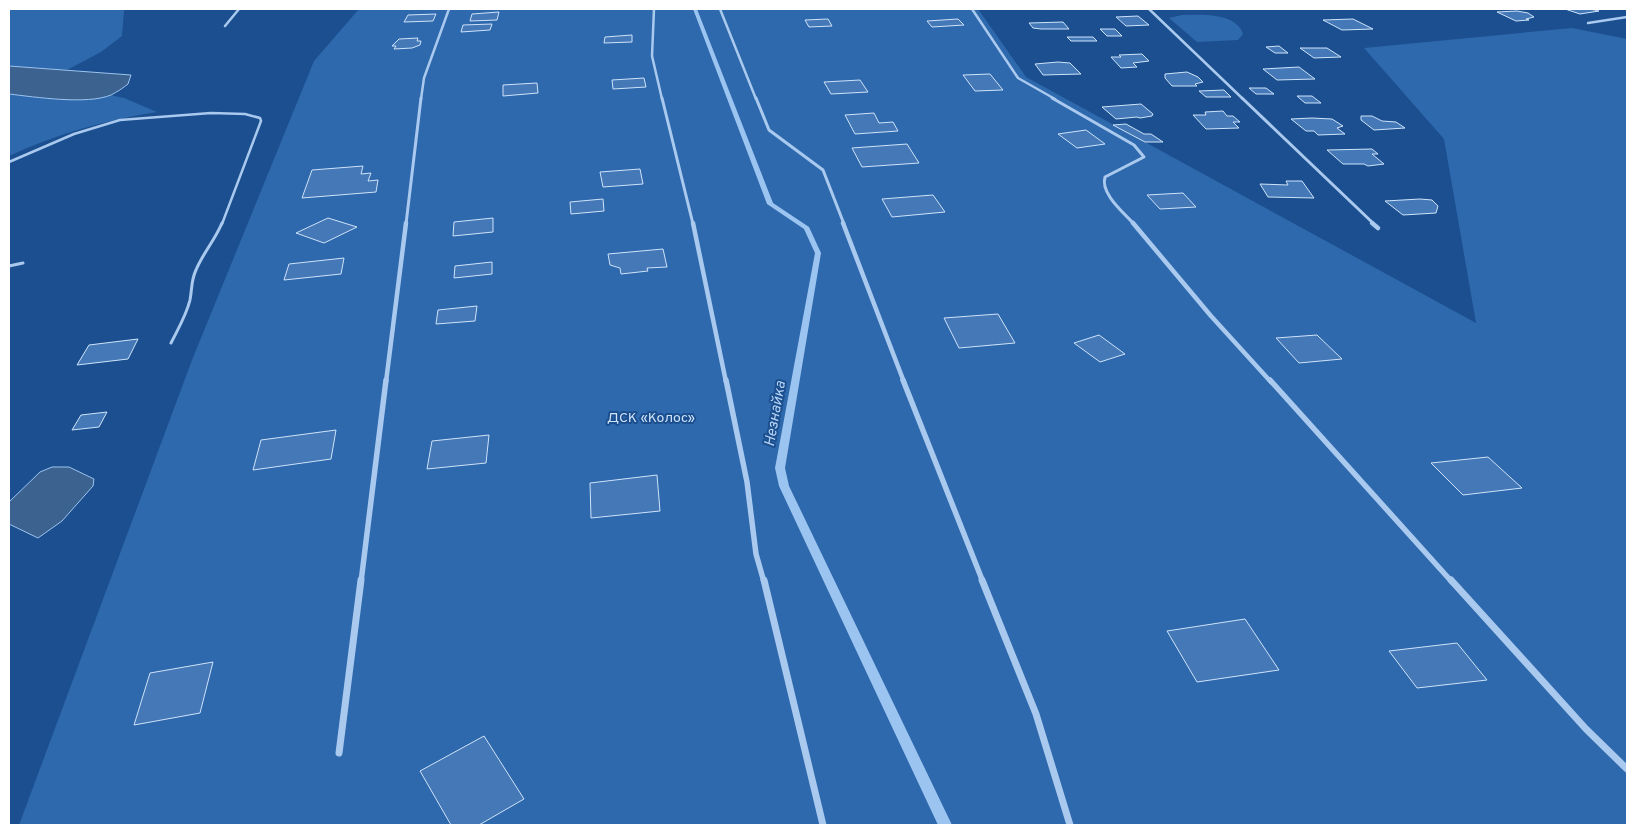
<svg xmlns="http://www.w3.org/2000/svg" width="1636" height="834" font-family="Overpass,sans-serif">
	<rect width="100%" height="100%" fill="#1b4f8f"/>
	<g fill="#2e69ad">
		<polygon points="9,9 131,9 124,10 122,36 101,52 67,70 9,66"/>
		<polygon points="359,9 978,9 1026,77 1476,323 1444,139 1364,48 1572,28 1627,39 1627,825 19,825 192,360 314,61"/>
		<path d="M1182,15C1200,15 1236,12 1243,34L1238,40L1197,42L1169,18Z"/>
		<path d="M9,94L87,100L110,95L124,98L157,112C105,120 57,134 9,156Z"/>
	</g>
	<g fill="#3c6290" stroke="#9cc4f0">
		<path d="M9,66L131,75L128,84C123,88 117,92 111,95C87,105 35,97 9,94Z"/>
		<polygon points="52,467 69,467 94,479 93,486 62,521 38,538 9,524 9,502 40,472"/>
	</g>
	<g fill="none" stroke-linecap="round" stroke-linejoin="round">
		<polygon fill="#9cc4f0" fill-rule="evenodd" points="693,9 697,9 773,203 809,227 821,253 785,468 789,486 952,825 938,825 779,486 775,468 815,253 804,229 767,204"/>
	</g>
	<g fill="#4478b7" stroke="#cfe3fa">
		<polygon points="1565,9 1590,9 1599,11 1580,14"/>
		<polygon points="1517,11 1528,13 1534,17 1526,19 1529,20 1516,21 1497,12"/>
		<polygon points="499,12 497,20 470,21 472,14"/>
		<polygon points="436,14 433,21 404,22 408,15"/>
		<polygon points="1138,16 1149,25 1126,26 1116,17"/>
		<polygon points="828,19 832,26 809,27 805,20"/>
		<polygon points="958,19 964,25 932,27 927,21"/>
		<polygon points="1353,19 1373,29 1342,30 1323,20"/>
		<polygon points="1063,22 1069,29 1041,29 1033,28 1029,23"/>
		<polygon points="492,24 490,30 461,32 463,25"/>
		<polygon points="1100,29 1115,29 1122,36 1107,36"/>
		<polygon points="632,35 632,42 604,43 605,37"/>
		<polygon points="1067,37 1093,37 1097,41 1071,41"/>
		<polygon points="418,38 417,41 421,41 420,45 412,48 394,49 396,46 392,46 399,39"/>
		<polygon points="1279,46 1288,53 1275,53 1266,47"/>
		<polygon points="1300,48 1327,48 1341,57 1314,58"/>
		<polygon points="1142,54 1149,61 1133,63 1137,67 1121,68 1111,57 1121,57 1119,55"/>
		<polygon points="1058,62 1070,63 1081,74 1043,75 1035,64"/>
		<polygon points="1299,67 1315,79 1277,80 1263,69"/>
		<polygon points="1187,72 1198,77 1203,82 1195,84 1197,86 1172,86 1165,78 1165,74"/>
		<polygon points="990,74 1003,90 975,91 963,75"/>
		<polygon points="644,78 646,87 613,89 612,80"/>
		<polygon points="860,80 868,92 831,94 824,82"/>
		<polygon points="537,83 538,93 503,96 503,85"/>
		<polygon points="1249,88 1266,88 1274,94 1256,94"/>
		<polygon points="1224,90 1231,97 1206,97 1199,91"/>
		<polygon points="1297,96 1312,96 1321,103 1305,103"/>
		<polygon points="1141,104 1153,114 1152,116 1140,118 1137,117 1116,119 1102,107"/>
		<polygon points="1223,111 1227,116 1233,116 1240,122 1233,122 1239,128 1206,129 1193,115 1206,115 1205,112"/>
		<polygon points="874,113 879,123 893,122 898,131 855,134 845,115"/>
		<polygon points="1361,116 1372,116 1382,121 1396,122 1405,128 1374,130 1361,120"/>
		<polygon points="1312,118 1332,119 1343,126 1337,128 1345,134 1318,135 1314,131 1306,131 1291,119"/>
		<polygon points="1126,124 1144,134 1151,134 1163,142 1145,142 1113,125"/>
		<polygon points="1086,130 1105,144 1077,148 1058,134"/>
		<polygon points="907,144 919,163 862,167 852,148"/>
		<polygon points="1372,149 1378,154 1372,154 1384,164 1368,166 1364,164 1343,164 1327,150"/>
		<polygon points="363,166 361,174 371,173 368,181 378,180 376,192 302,198 312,170"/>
		<polygon points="640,169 643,184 603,187 600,172"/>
		<polygon points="1286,181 1302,181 1314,198 1268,197 1260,184 1288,185"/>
		<polygon points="1183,193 1196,207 1160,209 1147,195"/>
		<polygon points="933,195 945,212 892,217 882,199"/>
		<polygon points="603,199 604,211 571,214 570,202"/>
		<polygon points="1420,199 1432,200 1438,206 1436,213 1403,215 1385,201"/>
		<polygon points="328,218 357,227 324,243 296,233"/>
		<polygon points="493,218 493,232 453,236 454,222"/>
		<polygon points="663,249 667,267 647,268 648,271 621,274 620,268 610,265 608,254"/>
		<polygon points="344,258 341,274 284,280 289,264"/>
		<polygon points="492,262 492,274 454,278 455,266"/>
		<polygon points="477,306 475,321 436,324 438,310"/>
		<polygon points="998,314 1015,343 959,348 944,318"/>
		<polygon points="1099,335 1125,354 1100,362 1074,343"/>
		<polygon points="1317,335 1342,359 1299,363 1276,338"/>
		<polygon points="138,339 128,359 77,365 89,345"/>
		<polygon points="107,412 99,427 72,430 81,415"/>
		<polygon points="336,430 331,459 253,470 261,440"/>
		<polygon points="489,435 486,463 427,469 432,441"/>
		<polygon points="1488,457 1522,488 1463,495 1431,463"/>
		<polygon points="657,475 660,511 591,518 590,483"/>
		<polygon points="1245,619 1279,670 1197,682 1167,631"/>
		<polygon points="1457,643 1487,680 1417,688 1389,651"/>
		<polygon points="213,662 200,713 134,725 150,673"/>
		<polygon points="484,736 524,799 479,825 451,825 420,771"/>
	</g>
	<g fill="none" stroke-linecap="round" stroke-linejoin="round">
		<polyline stroke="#a9c9ee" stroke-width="2.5" points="9,162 74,134 120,120 211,113 245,114 260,118 261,121 222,224"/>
		<g stroke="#a9c9ee" stroke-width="3">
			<polyline points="9,266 23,263"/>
			<path d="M171,343C178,329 186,316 190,300C192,290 191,280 196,270C203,253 215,240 222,223"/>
		</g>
		<g stroke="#a9c9ee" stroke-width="2.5">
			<polyline points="654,9 652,56 662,99"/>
			<polyline points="720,9 756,99"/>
			<polyline points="972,9 1018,78 1055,99"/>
			<polyline points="1149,9 1243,99"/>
			<polyline points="1588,23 1627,17"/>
			<polyline points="225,26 239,9"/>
			<polyline points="421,99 424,78 449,9"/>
		</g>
		<g stroke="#a9c9ee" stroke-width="3">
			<polyline points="662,98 693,224"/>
			<polyline points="756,98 769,130 823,170 844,224"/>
			<path d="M1052,98L1134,145L1144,157L1105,177C1100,193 1123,212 1134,224"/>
			<polyline points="1242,98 1374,224"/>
			<polyline points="406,224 421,98"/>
		</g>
		<g stroke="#a9c9ee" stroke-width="4.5">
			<polyline points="693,223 726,382"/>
			<polyline points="843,223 904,382"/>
			<polyline points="1133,223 1211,316 1271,382"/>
			<polyline points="1372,223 1378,228"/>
			<polyline points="386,382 406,223"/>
		</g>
		<g stroke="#a9c9ee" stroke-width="5.5">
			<polyline points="726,380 747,482 756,554 764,582"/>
			<polyline points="903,380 983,582"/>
			<polyline points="1270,380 1452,582"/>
			<polyline points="361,582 386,380"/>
		</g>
		<g stroke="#a9c9ee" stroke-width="7">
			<polyline points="764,580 823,825"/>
			<polyline points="982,580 1036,714 1070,825"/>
			<polyline points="1451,580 1586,729 1627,769"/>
			<polyline points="339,753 361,580"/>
		</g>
	</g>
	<g text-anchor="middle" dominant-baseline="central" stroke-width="4" stroke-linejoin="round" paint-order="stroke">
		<g font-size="14" fill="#cfe3fa" stroke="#1b4f8f">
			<text x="651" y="418">ДСК «Колос»</text>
		</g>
		<g font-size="15" font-style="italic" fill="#b5d3f5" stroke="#1b4f8f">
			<text transform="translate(776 414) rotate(-80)">Незнайка</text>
		</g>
	</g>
	<rect width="1636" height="834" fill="none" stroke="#ffffff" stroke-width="20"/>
</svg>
